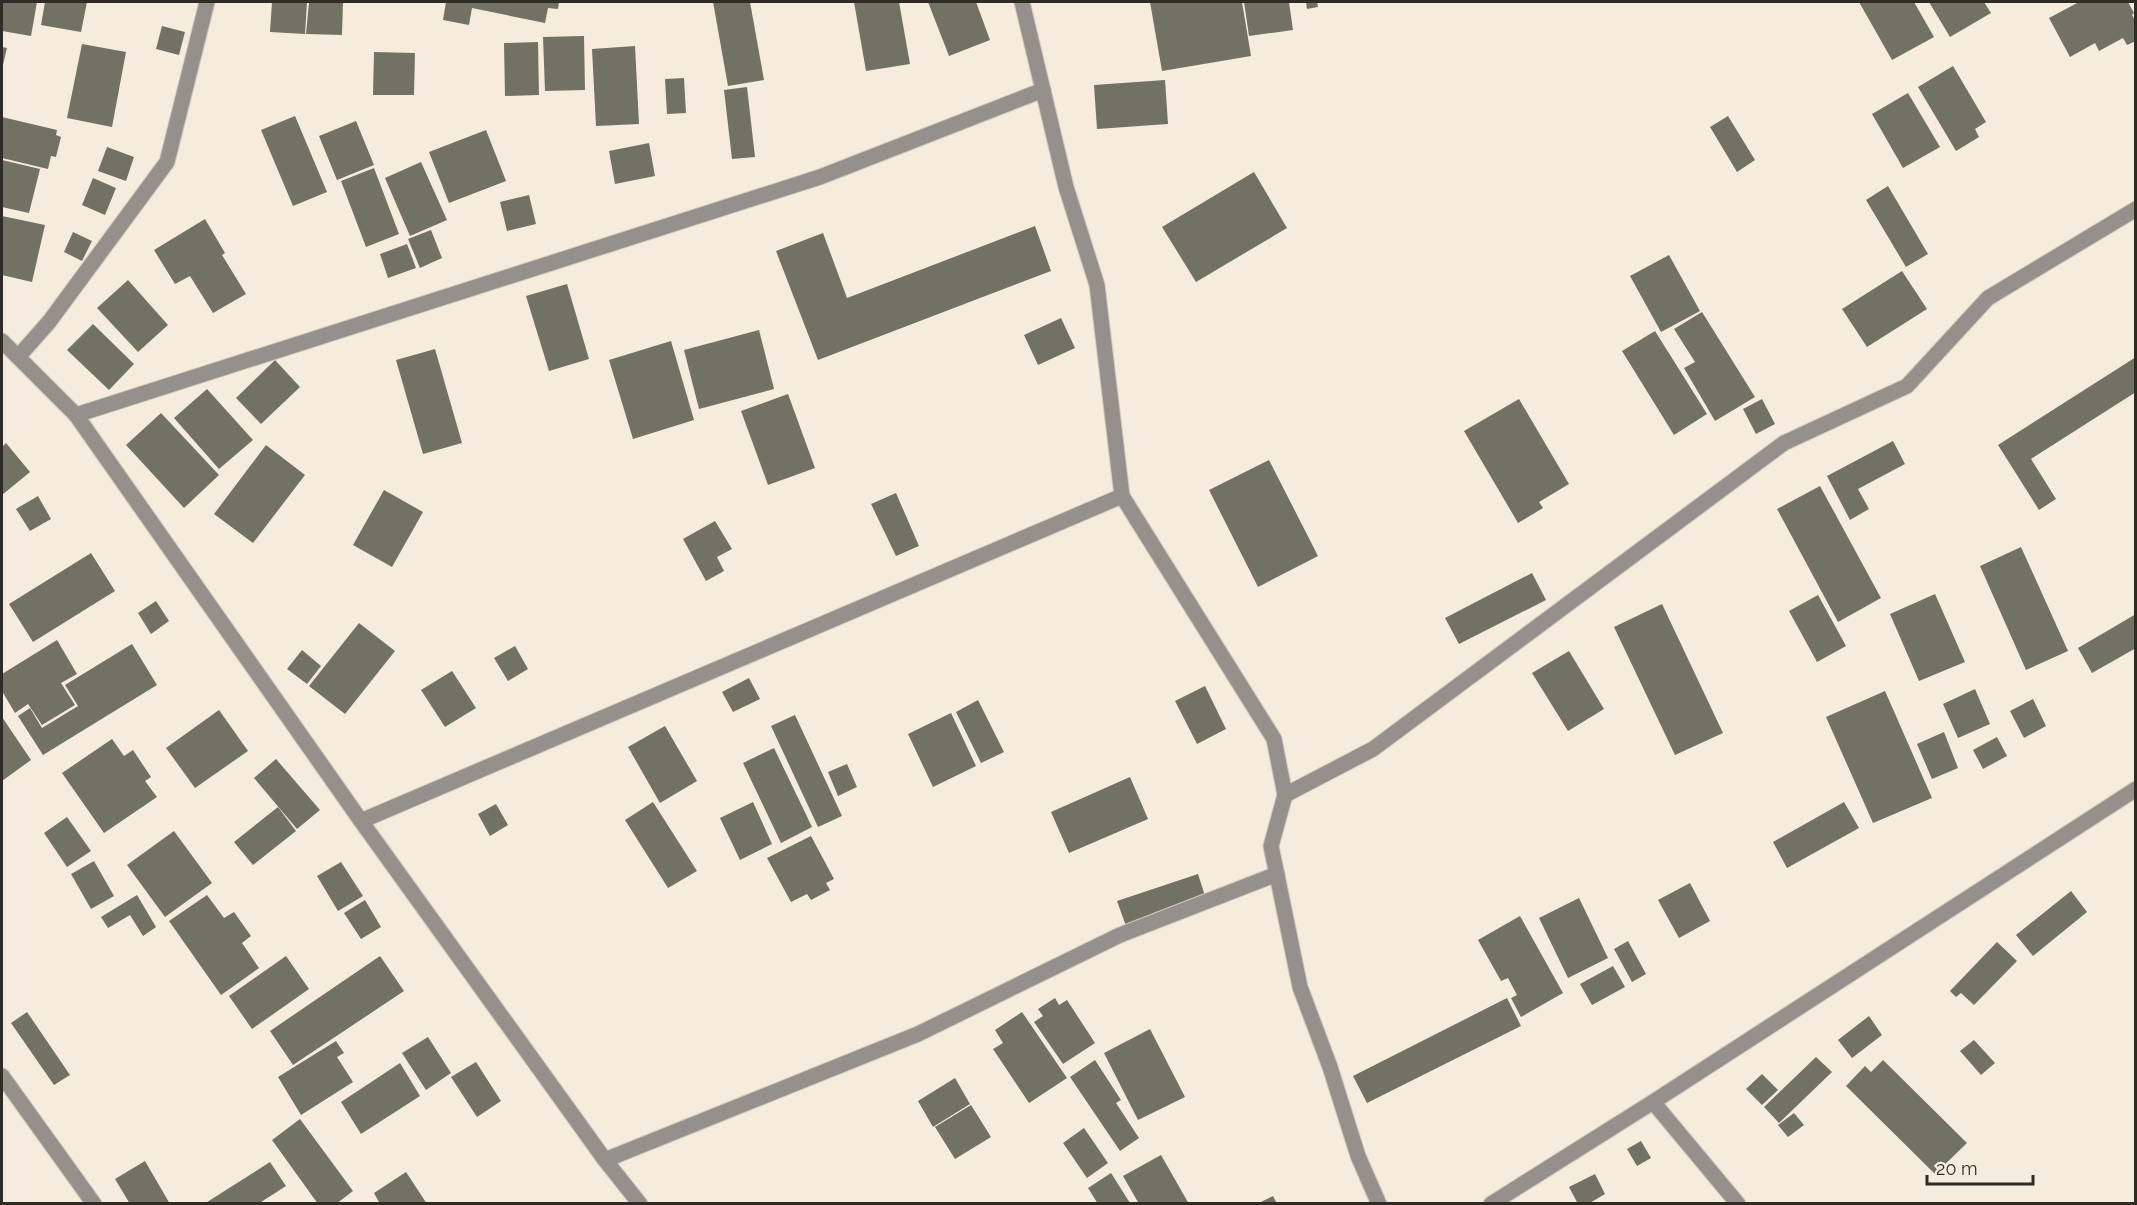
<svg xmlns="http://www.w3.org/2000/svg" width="2137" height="1205" font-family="Raleway,sans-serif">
	<rect width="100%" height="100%" fill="#f5ecdd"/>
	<g fill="#717263">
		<polygon points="2,2 37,2 31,36 2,31"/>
		<polygon points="45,2 87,2 81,32 41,25"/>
		<polygon points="272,2 307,2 305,34 270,32"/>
		<polygon points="309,2 343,2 342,35 306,34"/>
		<polygon points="446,2 559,2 558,9 548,8 545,23 472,8 469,25 443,20"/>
		<polygon points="713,2 750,2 764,80 728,86"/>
		<polygon points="854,2 899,2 910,64 866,71"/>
		<polygon points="928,2 976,2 990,40 949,56"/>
		<polygon points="1150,2 1242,2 1251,56 1162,71"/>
		<polygon points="1244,2 1289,2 1293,30 1249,36"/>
		<polygon points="1306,2 1317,2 1318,7 1307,9"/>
		<polygon points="1859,2 1914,2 1934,37 1892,60"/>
		<polygon points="1929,2 1984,2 1991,13 1950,37"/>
		<polygon points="2079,2 2128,2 2134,13 2132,15 2136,22 2136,41 2127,45 2123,38 2099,51 2095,43 2070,57 2049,18"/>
		<polygon points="162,26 185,32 179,55 156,49"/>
		<polygon points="584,36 585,90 545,91 543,37"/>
		<polygon points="538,42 539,95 505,96 504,43"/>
		<polygon points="82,44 126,52 112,127 67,118"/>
		<polygon points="635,46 639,124 596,126 592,49"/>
		<polygon points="2,47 7,48 2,69"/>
		<polygon points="374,52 415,53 414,95 373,95"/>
		<polygon points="1953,66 1986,122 1975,129 1979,137 1956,151 1918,87"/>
		<polygon points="684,78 686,113 667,114 665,79"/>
		<polygon points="1165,80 1168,124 1097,129 1094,85"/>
		<polygon points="747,87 755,157 732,159 724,90"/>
		<polygon points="1908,93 1940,147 1903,168 1872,114"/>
		<polygon points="295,116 327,192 293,206 261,130"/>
		<polygon points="1728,116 1755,160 1737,172 1710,127"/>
		<polygon points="2,117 57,130 56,135 61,137 56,157 51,156 48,169 2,158"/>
		<polygon points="356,121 374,165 337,180 319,136"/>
		<polygon points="486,130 506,181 449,203 429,152"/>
		<polygon points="649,143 655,176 615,184 609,151"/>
		<polygon points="107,147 134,157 126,181 98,171"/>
		<polygon points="2,160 40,169 29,213 2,207"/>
		<polygon points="421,162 447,220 410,236 385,178"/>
		<polygon points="374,168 399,234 366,247 341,181"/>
		<polygon points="1254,172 1287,228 1196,282 1162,227"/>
		<polygon points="93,178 116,188 105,215 82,205"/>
		<polygon points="1888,186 1928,254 1906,267 1866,200"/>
		<polygon points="529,195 536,224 507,231 500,202"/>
		<polygon points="2,216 45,225 32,282 2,275"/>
		<polygon points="205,219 225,253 222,255 246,294 213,313 190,276 175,284 154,250"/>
		<polygon points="1035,226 1051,271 818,360 776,251 823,233 847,298"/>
		<polygon points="431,230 442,258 420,268 408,239"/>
		<polygon points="73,232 92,241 82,261 64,252"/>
		<polygon points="407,244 416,268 388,278 380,254"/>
		<polygon points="1669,255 1700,311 1661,332 1630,276"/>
		<polygon points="1902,271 1927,309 1867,347 1842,309"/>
		<polygon points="128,280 168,325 138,352 97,308"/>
		<polygon points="567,284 589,359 549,371 526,296"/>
		<polygon points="1702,312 1755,397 1715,421 1684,368 1695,362 1674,329"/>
		<polygon points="1061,318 1075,348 1038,365 1024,335"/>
		<polygon points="93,324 134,364 109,390 67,350"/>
		<polygon points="759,330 774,389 699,409 684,350"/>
		<polygon points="1655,331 1707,414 1674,435 1622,351"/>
		<polygon points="671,341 694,420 633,439 609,360"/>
		<polygon points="435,349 462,443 423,454 396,360"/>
		<polygon points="2136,357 2136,392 2031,459 2056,499 2039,510 1998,445"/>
		<polygon points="275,360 300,387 261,424 236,398"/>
		<polygon points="207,389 253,440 219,469 174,418"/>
		<polygon points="788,394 815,468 768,485 741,411"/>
		<polygon points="1519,399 1569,484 1539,502 1543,508 1518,523 1464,431"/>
		<polygon points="1762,399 1775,424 1756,434 1743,409"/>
		<polygon points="161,413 219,475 184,508 126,445"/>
		<polygon points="1893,441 1905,464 1858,489 1869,509 1850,520 1827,476"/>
		<polygon points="6,443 30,472 2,495 2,447"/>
		<polygon points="266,445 305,475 253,543 214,514"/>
		<polygon points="1269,460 1318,556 1258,587 1209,490"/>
		<polygon points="1820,486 1881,598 1838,622 1777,509"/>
		<polygon points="384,490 423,512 392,567 353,545"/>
		<polygon points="896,493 919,546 896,556 871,504"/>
		<polygon points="38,496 51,519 30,531 16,509"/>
		<polygon points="715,521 732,549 717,557 724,571 706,581 683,539"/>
		<polygon points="2021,547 2068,651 2026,670 1980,566"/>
		<polygon points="91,553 115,591 33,642 9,604"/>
		<polygon points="1532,573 1546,600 1459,644 1445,618"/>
		<polygon points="1935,594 1965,662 1919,681 1890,614"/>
		<polygon points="1818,595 1846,646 1817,662 1789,611"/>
		<polygon points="156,601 169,621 151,634 138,613"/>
		<polygon points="1662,604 1723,733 1675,755 1614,627"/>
		<polygon points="2136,614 2136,648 2092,673 2078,648"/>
		<polygon points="359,623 395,651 345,714 309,686"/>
		<polygon points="57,640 77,674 61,683 75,705 42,725 28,704 15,713 2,691 2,674"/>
		<polygon points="132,644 157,685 43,755 18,716 30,708 42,728 78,706 65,685"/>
		<polygon points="515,646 528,669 508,681 494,658"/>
		<polygon points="302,650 321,666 307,684 287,669"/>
		<polygon points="1569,651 1604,709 1568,731 1532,673"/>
		<polygon points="452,671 476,708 445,727 421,690"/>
		<polygon points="749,678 760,699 733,712 722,692"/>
		<polygon points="1205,686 1226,729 1197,744 1175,701"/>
		<polygon points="1975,689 1990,724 1958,738 1943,704"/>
		<polygon points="1885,691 1932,798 1873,823 1826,717"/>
		<polygon points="2033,699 2046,726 2024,738 2010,711"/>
		<polygon points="978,700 1004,752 981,763 956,712"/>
		<polygon points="219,710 248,751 195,788 166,748"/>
		<polygon points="951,713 976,766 933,787 908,734"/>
		<polygon points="795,715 842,816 818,827 771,726"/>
		<polygon points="2,717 31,760 2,781"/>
		<polygon points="665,726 697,781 660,803 628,747"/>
		<polygon points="1944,732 1958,768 1932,779 1917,744"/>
		<polygon points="1997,737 2007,756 1983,769 1973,750"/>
		<polygon points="112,739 124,756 133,750 151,777 145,781 157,797 104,833 62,773"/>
		<polygon points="774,748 812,827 781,843 743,763"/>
		<polygon points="276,759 320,810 297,829 254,778"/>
		<polygon points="847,764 857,787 838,796 828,772"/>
		<polygon points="1130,777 1148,819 1069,853 1051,812"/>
		<polygon points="653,802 697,871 668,888 625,820"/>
		<polygon points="753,802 772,844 740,860 720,818"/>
		<polygon points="1844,802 1859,828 1787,868 1773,842"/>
		<polygon points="496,804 508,825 490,836 478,814"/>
		<polygon points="278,807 296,831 253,865 234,842"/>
		<polygon points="67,817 91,851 67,867 44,833"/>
		<polygon points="174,831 212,883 165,917 127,865"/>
		<polygon points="811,836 834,879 826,883 830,890 811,900 807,894 791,902 767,858"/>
		<polygon points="94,861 114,896 91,909 71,874"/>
		<polygon points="341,862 363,896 338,911 317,876"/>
		<polygon points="1198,874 1206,899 1126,926 1117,901"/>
		<polygon points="1690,883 1710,921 1679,938 1658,900"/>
		<polygon points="2071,891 2087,912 2033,956 2016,935"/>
		<polygon points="137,895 156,927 143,936 130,915 108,928 101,917"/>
		<polygon points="207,895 224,918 234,912 251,936 242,943 259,968 221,995 169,921"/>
		<polygon points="1579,898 1608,958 1568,978 1539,918"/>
		<polygon points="365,900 381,927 361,939 344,913"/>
		<polygon points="1520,916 1563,993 1521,1017 1511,998 1517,995 1508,978 1501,981 1478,940"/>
		<polygon points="1628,941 1646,974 1632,982 1614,949"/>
		<polygon points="1997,942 2017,961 1974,1005 1961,993 1956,997 1950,991"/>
		<polygon points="286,956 309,989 252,1029 229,996"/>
		<polygon points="380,956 404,991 293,1065 270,1031"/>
		<polygon points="1613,966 1625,987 1592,1005 1580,984"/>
		<polygon points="1055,998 1059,1005 1067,1000 1095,1043 1063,1064 1034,1022 1043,1016 1038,1009"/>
		<polygon points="1507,998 1521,1026 1367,1103 1353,1076"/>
		<polygon points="27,1012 70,1075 54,1085 11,1023"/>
		<polygon points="1022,1012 1067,1078 1029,1103 993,1049 1003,1043 995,1030"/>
		<polygon points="1869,1016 1882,1035 1852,1058 1838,1040"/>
		<polygon points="1150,1029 1185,1097 1138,1120 1104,1053"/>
		<polygon points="428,1037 451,1073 426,1090 402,1053"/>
		<polygon points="1974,1040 1995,1063 1981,1075 1960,1051"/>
		<polygon points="336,1041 344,1053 337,1057 353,1082 301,1115 278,1077"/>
		<polygon points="1816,1057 1832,1072 1779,1123 1764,1107"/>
		<polygon points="1095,1060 1121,1100 1116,1103 1139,1138 1120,1151 1070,1077"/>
		<polygon points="1883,1060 1967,1143 1935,1174 1846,1086 1865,1066 1871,1072"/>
		<polygon points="476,1062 501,1101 477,1117 451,1077"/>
		<polygon points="400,1063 420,1096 361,1134 341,1102"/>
		<polygon points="1762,1074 1778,1090 1762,1105 1746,1089"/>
		<polygon points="955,1078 970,1104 933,1127 918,1101"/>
		<polygon points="971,1105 991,1137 955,1159 935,1127"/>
		<polygon points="1794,1113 1804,1125 1788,1137 1778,1125"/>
		<polygon points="300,1119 353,1191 336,1204 318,1204 272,1140"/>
		<polygon points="1084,1128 1108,1163 1087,1178 1063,1143"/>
		<polygon points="1641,1141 1651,1158 1637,1166 1627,1149"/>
		<polygon points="1161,1155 1189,1204 1139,1204 1123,1176"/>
		<polygon points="145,1161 170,1204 130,1204 115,1179"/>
		<polygon points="270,1162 286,1186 258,1204 204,1204"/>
		<polygon points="406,1172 427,1204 380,1204 374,1193"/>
		<polygon points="1111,1173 1130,1203 1129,1204 1098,1204 1088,1188"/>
		<polygon points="1595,1174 1605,1194 1588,1204 1578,1204 1569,1187"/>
		<polygon points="1273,1196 1277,1204 1257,1204"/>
	</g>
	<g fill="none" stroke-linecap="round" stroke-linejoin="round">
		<defs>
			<g id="minor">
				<polyline points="1022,2 1066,187 1097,285 1122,496 1274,739 1285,795 1271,846 1300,987 1330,1067 1358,1156 1379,1204"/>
				<polyline points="2,341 76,415 820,177 1043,90"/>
				<polyline points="18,357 49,322 167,162 207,2"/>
				<polyline points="76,415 361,821 605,1160 640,1204"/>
				<polyline points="1285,795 1373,749 1784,443 1907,386 1988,298 2136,209"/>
				<polyline points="361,821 1122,496"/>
				<polyline points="2,1076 94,1204"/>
				<polyline points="1653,1102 1738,1204"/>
				<polyline points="605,1160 918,1034 1120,935 1277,874"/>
				<polyline points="1491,1204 1653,1102 2136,789"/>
			</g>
		</defs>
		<use href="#minor" stroke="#d1c9bc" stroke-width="17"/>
		<use href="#minor" stroke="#96908c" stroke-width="15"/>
	</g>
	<rect width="2137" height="1205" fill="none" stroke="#2f2c26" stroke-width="6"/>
	<path d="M1927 1175v9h106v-9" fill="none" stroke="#2f2c26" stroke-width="3"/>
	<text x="1936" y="1175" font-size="18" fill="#2f2c26" stroke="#f5ecdd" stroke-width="4.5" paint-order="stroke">20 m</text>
</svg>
